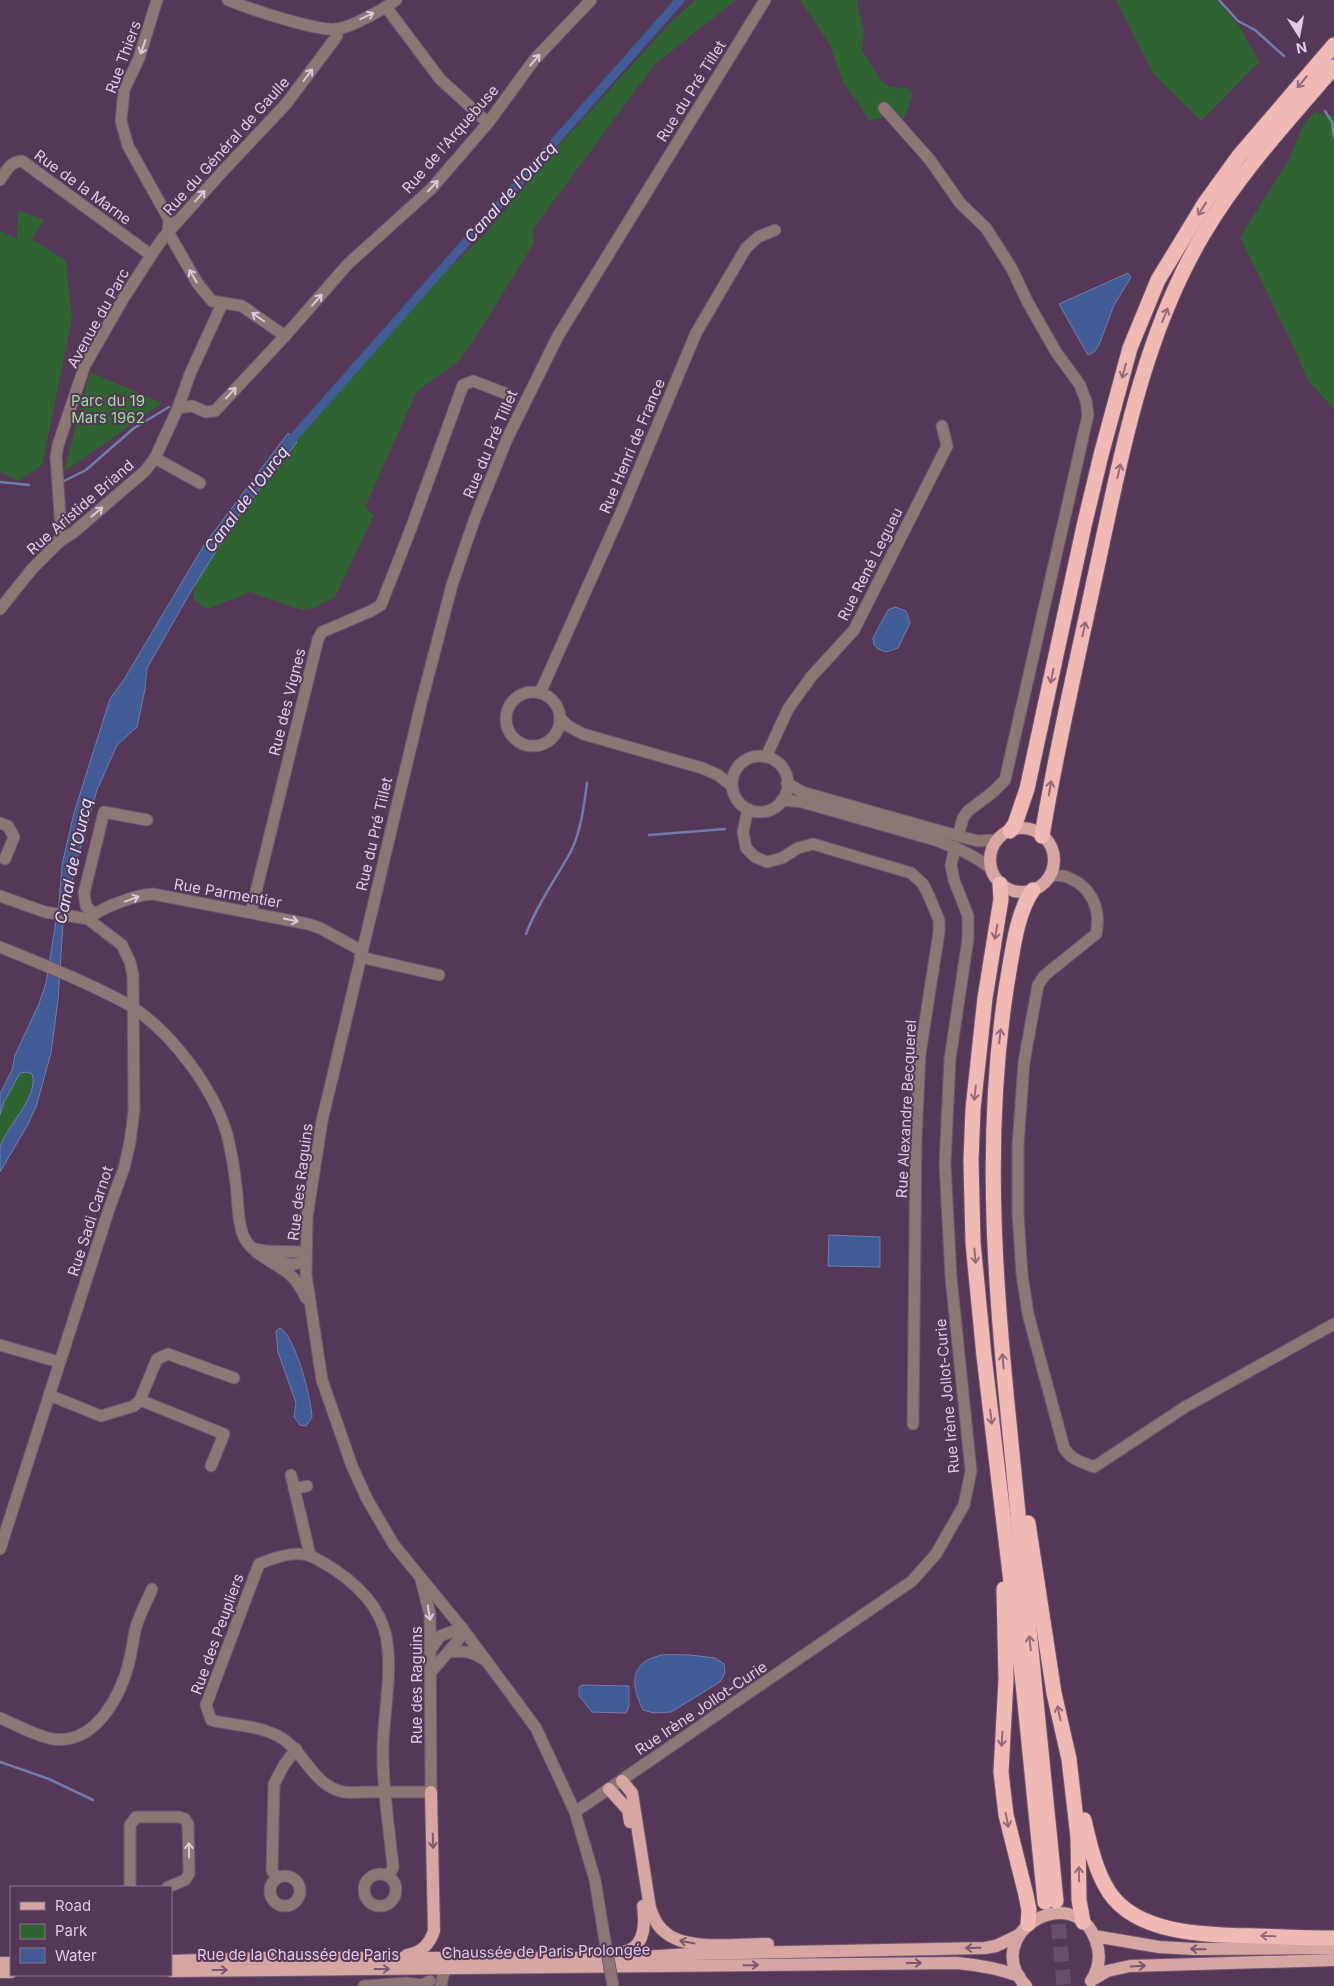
<svg xmlns="http://www.w3.org/2000/svg" width="1334" height="1986" font-family="Inter,sans-serif">
	<rect width="100%" height="100%" fill="#553758"/>
	<g fill="#2f6331">
		<polygon points="695,0 736,0 655,64 533,229 534,243 478,334 458,362 417,391 365,507 374,515 335,597 316,607 302,610 250,592 208,609 193,600 197,571 269,471 376,338 484,235 562,142 669,24"/>
		<polygon points="800,0 859,0 857,5 864,31 862,50 882,82 891,87 907,88 913,94 905,117 899,123 894,114 870,121 842,80 830,45"/>
		<polygon points="1116,0 1217,0 1240,27 1259,62 1201,121 1154,75"/>
		<polygon points="1315,112 1334,116 1334,410 1307,379 1295,350 1240,237 1290,158 1302,126"/>
		<polygon points="18,210 44,220 32,239 66,261 72,319 42,465 19,481 0,472 0,230 17,239"/>
		<polygon points="90,372 162,403 64,472"/>
		<path d="M27,1072L32,1074C38,1092 9,1131 0,1147V1115L4,1102L20,1073Z"/>
	</g>
	<g fill="#405b95" stroke="#707dac">
		<polygon points="1128,273 1131,277 1114,305 1099,345 1094,352 1088,355 1059,304"/>
		<path d="M288,433L297,442L236,519L190,593L147,668L145,689L137,727L117,745L97,790L76,863L63,923L58,1000L51,1053L36,1107L27,1126L0,1172C0,1164 0,1155 0,1148C4,1129 40,1096 32,1074L27,1072L20,1073L4,1102L0,1115V1094L12,1070L15,1055L39,1004L46,983L59,903L62,865L74,813L110,699L125,678L204,545Z"/>
		<polygon points="895,607 906,611 910,623 898,648 886,652 878,649 874,645 873,638 888,610"/>
		<polygon points="829,1235 880,1237 880,1267 828,1266"/>
		<path d="M280,1328C296,1337 311,1399 312,1417L306,1426L300,1425L294,1417L296,1403L278,1352L276,1331Z"/>
		<path d="M690,1655L715,1658L724,1664L725,1673L720,1682L671,1712L654,1713L643,1710C632,1687 628,1664 658,1656C667,1653 680,1655 690,1655Z"/>
		<polygon points="582,1685 629,1686 629,1706 626,1713 592,1712 579,1696 579,1687"/>
	</g>
	<g fill="none" stroke-linecap="round" stroke-linejoin="round">
		<g stroke="#707dac" stroke-width="2.5">
			<polyline points="1219,0 1238,21 1255,30 1284,56"/>
			<polyline points="1325,111 1332,122 1334,137"/>
			<polyline points="64,481 86,470 134,428 169,407"/>
			<polyline points="0,482 29,485"/>
			<polyline points="649,835 725,829"/>
			<path d="M526,934C537,904 556,879 571,851C581,831 584,806 587,783"/>
			<polyline points="0,1762 49,1779 93,1800"/>
		</g>
		<polyline stroke="#405b95" stroke-width="9" points="286,446 680,0"/>
		<polyline stroke="#6a4d6c" stroke-width="15" stroke-dasharray="15 8" stroke-linecap="butt" points="1056,1901 1064,1986"/>
		<defs>
			<g id="minor">
				<polyline points="157,0 139,58 124,90 121,121 128,146 169,219 168,232"/>
				<path d="M228,0C247,8 318,32 337,29C352,27 384,9 396,0"/>
				<polyline points="386,7 440,79 488,123"/>
				<polyline points="884,108 930,160 960,203 986,228 1012,269 1027,301 1056,352 1080,385 1086,401 1088,415 1005,780 993,792 968,811 963,818 958,836"/>
				<path d="M0,180C6,171 11,161 22,161L151,255"/>
				<polyline points="168,232 198,284 212,301 242,306 285,336"/>
				<polyline points="178,408 190,374 222,304"/>
				<polyline points="155,458 200,483"/>
				<polyline points="59,542 61,529 56,457 58,445 85,365 123,299 156,248 163,238 222,172 286,104 337,36 336,29"/>
				<polyline points="0,609 32,569 59,542 74,532 145,471 155,458 178,408 192,406 206,412 215,411 285,336 348,264 431,189 488,123 534,60 591,0"/>
				<circle cx="533" cy="719" r="27"/>
				<polyline points="540,693 622,510 696,333 746,248 758,237 775,230"/>
				<polyline points="560,718 568,726 583,734 702,768 718,775 732,786"/>
				<circle cx="760" cy="784" r="28"/>
				<polyline points="766,757 788,709 811,677 854,630 947,446 942,426"/>
				<polyline points="787,783 802,792 958,836 978,841 997,840"/>
				<path d="M782,800L802,802L935,840C954,847 975,855 991,869"/>
				<polyline points="748,809 743,832 746,848 755,857 767,862 782,858 798,848 813,844 911,873 923,884 929,896 939,920 939,932 920,1054 916,1138 913,1424"/>
				<polyline points="0,823 8,826 14,837 5,859"/>
				<path d="M1050,875C1056,876 1064,875 1069,878C1093,888 1101,911 1096,934L1045,975L1038,985L1024,1062L1018,1145V1214L1022,1274L1028,1314L1064,1448C1071,1460 1082,1462 1094,1467L1185,1407L1334,1324"/>
				<polyline points="0,896 45,912 88,919 122,945 130,962 133,975 134,1111 130,1142 124,1168 109,1209 0,1549"/>
				<polyline points="251,912 318,639 322,632 371,611 381,605 410,531 463,385 473,381 507,394"/>
				<polyline points="94,914 86,906 84,893 104,812 147,820"/>
				<path d="M88,919C102,907 135,895 153,894L308,924L320,928L362,951"/>
				<path d="M0,947C35,961 70,975 104,992C114,997 125,1002 134,1008C174,1036 213,1088 227,1134C232,1154 235,1173 237,1194C238,1207 238,1222 243,1235C250,1253 274,1262 288,1273C297,1280 301,1288 306,1298"/>
				<polyline points="360,957 439,975"/>
				<polyline points="256,1249 266,1251 306,1252"/>
				<polyline points="276,1260 291,1265 306,1261"/>
				<polyline points="0,1345 59,1362"/>
				<polyline points="49,1395 101,1416 134,1406 140,1400 157,1359 168,1354 234,1378"/>
				<polyline points="140,1400 224,1434 211,1466"/>
				<polyline points="291,1475 310,1555"/>
				<polyline points="294,1489 307,1486"/>
				<polyline points="431,1649 440,1636 462,1628"/>
				<path d="M449,1652C464,1651 471,1651 483,1659"/>
				<polyline points="431,1672 460,1638 462,1628"/>
				<path d="M0,1718C17,1725 35,1736 53,1739C97,1745 122,1693 130,1658C133,1647 133,1635 137,1624C141,1612 147,1601 152,1589"/>
				<polyline points="575,1812 912,1581 936,1554 964,1505 971,1471 951,1277 945,1164 950,1059 968,939 968,916 954,880 951,865 955,847"/>
				<circle cx="380" cy="1890" r="16"/>
				<circle cx="285" cy="1891" r="15"/>
				<path d="M389,1876L393,1867C389,1826 382,1786 383,1746C384,1710 393,1671 386,1636C379,1603 351,1579 324,1563C319,1561 315,1557 310,1556C295,1550 273,1558 259,1564L206,1705L211,1720C234,1726 257,1725 278,1736C304,1749 313,1787 344,1792C352,1793 360,1792 367,1792C387,1792 406,1792 425,1792H431L430,1614L421,1580"/>
				<polyline points="276,1878 272,1870 274,1784 284,1765 296,1749"/>
				<polyline points="130,1887 130,1825 136,1817 179,1817 185,1819 188,1824 189,1874 185,1880 168,1887"/>
				<polyline points="604,1935 595,1880 575,1812 536,1728 462,1628 394,1545 367,1499 352,1466 322,1380 306,1275 307,1217 322,1121 422,700 452,585 475,518 507,439 558,336 765,0"/>
				<polyline points="364,1986 406,1983 422,1985 430,1981"/>
				<polyline points="441,1986 443,1975 447,1968"/>
			</g>
			<g id="major">
				<circle cx="1022" cy="860" r="32"/>
				<path d="M622,1781L632,1793L650,1908C653,1917 657,1927 666,1933C687,1951 741,1944 768,1944"/>
				<polyline points="609,1789 628,1810 630,1822"/>
				<polyline points="1094,1936 1159,1947 1194,1949 1334,1948"/>
				<path d="M615,1953C644,1953 646,1928 643,1906"/>
				<path d="M407,1955C422,1952 429,1945 434,1931L431,1792"/>
				<polyline points="171,1961 267,1958 627,1958 690,1954 985,1948 996,1946 1019,1935"/>
				<polyline points="0,1963 11,1963"/>
				<path d="M171,1971L957,1963C978,1965 998,1968 1019,1976"/>
				<polyline points="0,1972 11,1972"/>
				<polyline points="1092,1980 1107,1971 1130,1966 1334,1960"/>
				<path d="M1026,1986C978,1936 1073,1877 1096,1941C1101,1955 1099,1969 1091,1981"/>
			</g>
			<g id="highway">
				<polyline points="1010,831 1015,824 1027,789 1084,526 1101,455 1130,348 1158,280 1205,203 1239,156 1334,45"/>
				<path d="M1042,836C1056,750 1076,666 1094,581C1120,463 1141,338 1204,233C1240,172 1288,121 1334,67"/>
				<polyline points="1000,884 1001,899 985,998 973,1109 971,1161 973,1243 984,1356 1023,1683 1045,1902"/>
				<path d="M1033,890C1016,913 1012,956 1007,983C980,1153 998,1314 1015,1483C1028,1622 1042,1762 1056,1901"/>
				<polyline points="1028,1523 1054,1693 1069,1759 1078,1837 1079,1900 1083,1922"/>
				<polyline points="1004,1589 1006,1680 1001,1772 1006,1815 1026,1895 1029,1910 1028,1924"/>
				<path d="M1084,1820C1090,1845 1095,1870 1109,1892C1138,1936 1212,1935 1258,1936C1283,1937 1309,1938 1334,1938"/>
			</g>
		</defs>
		<use href="#minor" stroke="#715573" stroke-width="13"/>
		<use href="#major" stroke="#715573" stroke-width="14"/>
		<use href="#highway" stroke="#715573" stroke-width="17"/>
		<use href="#minor" stroke="#8e7674" stroke-width="11"/>
		<use href="#major" stroke="#d5a6a2" stroke-width="12"/>
		<use href="#highway" stroke="#f1b9b4" stroke-width="15"/>
		<defs>
			<polyline id="minor-bridge" points="604,1935 613,1986"/>
		</defs>
		<use href="#minor-bridge" stroke="#715573" stroke-width="13" stroke-linecap="butt"/>
		<use href="#minor-bridge" stroke="#8e7674" stroke-width="11"/>
	</g>
	<defs><path id="oneway-shaft" d="M-6 0H5M1.5-3L5.5 0L1.5 3" fill="none" stroke-width="1.6" stroke-linecap="round" stroke-linejoin="round" transform="scale(1.25)"/></defs>
	<g stroke="#dbc8db">
		<use href="#oneway-shaft" transform="translate(367 16) rotate(-25)"/>
		<use href="#oneway-shaft" transform="translate(143 47) rotate(109)"/>
		<use href="#oneway-shaft" transform="translate(535 60) rotate(-50)"/>
		<use href="#oneway-shaft" transform="translate(308 75) rotate(-53)"/>
		<use href="#oneway-shaft" transform="translate(433 186) rotate(-47)"/>
		<use href="#oneway-shaft" transform="translate(200 196) rotate(-48)"/>
		<use href="#oneway-shaft" transform="translate(193 276) rotate(-121)"/>
		<use href="#oneway-shaft" transform="translate(317 300) rotate(-49)"/>
		<use href="#oneway-shaft" transform="translate(258 317) rotate(-145)"/>
		<use href="#oneway-shaft" transform="translate(231 393) rotate(-47)"/>
		<use href="#oneway-shaft" transform="translate(97 512) rotate(-40)"/>
		<use href="#oneway-shaft" transform="translate(132 899) rotate(-20)"/>
		<use href="#oneway-shaft" transform="translate(291 920) rotate(12)"/>
		<use href="#oneway-shaft" transform="translate(429 1613) rotate(81)"/>
		<use href="#oneway-shaft" transform="translate(189 1850) rotate(-91)"/>
	</g>
	<g stroke="#936b7d">
		<use href="#oneway-shaft" transform="translate(1302 82) rotate(130)"/>
		<use href="#oneway-shaft" transform="translate(1202 209) rotate(122)"/>
		<use href="#oneway-shaft" transform="translate(1165 315) rotate(-68)"/>
		<use href="#oneway-shaft" transform="translate(1124 371) rotate(105)"/>
		<use href="#oneway-shaft" transform="translate(1119 471) rotate(-77)"/>
		<use href="#oneway-shaft" transform="translate(1084 629) rotate(-78)"/>
		<use href="#oneway-shaft" transform="translate(1052 676) rotate(102)"/>
		<use href="#oneway-shaft" transform="translate(1050 788) rotate(-81)"/>
		<use href="#oneway-shaft" transform="translate(996 932) rotate(100)"/>
		<use href="#oneway-shaft" transform="translate(1000 1036) rotate(-83)"/>
		<use href="#oneway-shaft" transform="translate(975 1093) rotate(96)"/>
		<use href="#oneway-shaft" transform="translate(975 1256) rotate(85)"/>
		<use href="#oneway-shaft" transform="translate(1003 1361) rotate(-95)"/>
		<use href="#oneway-shaft" transform="translate(991 1417) rotate(83)"/>
		<use href="#oneway-shaft" transform="translate(1030 1643) rotate(-96)"/>
		<use href="#oneway-shaft" transform="translate(1059 1713) rotate(-102)"/>
		<use href="#oneway-shaft" transform="translate(1002 1739) rotate(93)"/>
		<use href="#oneway-shaft" transform="translate(1007 1820) rotate(79)"/>
		<use href="#oneway-shaft" transform="translate(1079 1874) rotate(-91)"/>
		<use href="#oneway-shaft" transform="translate(1268 1936) rotate(-178)"/>
	</g>
	<g stroke="#7b586e">
		<use href="#oneway-shaft" transform="translate(433 1841) rotate(88)"/>
		<use href="#oneway-shaft" transform="translate(687 1942) rotate(-169)"/>
		<use href="#oneway-shaft" transform="translate(973 1948) rotate(179)"/>
		<use href="#oneway-shaft" transform="translate(1198 1949) rotate(-179)"/>
		<use href="#oneway-shaft" transform="translate(914 1963)"/>
		<use href="#oneway-shaft" transform="translate(751 1965) rotate(-1)"/>
		<use href="#oneway-shaft" transform="translate(1138 1966) rotate(-3)"/>
		<use href="#oneway-shaft" transform="translate(382 1969)"/>
		<use href="#oneway-shaft" transform="translate(220 1970)"/>
	</g>
	<g text-anchor="middle" dominant-baseline="central" stroke-width="4" stroke-linejoin="round" paint-order="stroke">
		<g font-size="15" fill="#dfcce0" stroke="#553758">
			<text transform="translate(123 57) rotate(-70)">Rue Thiers</text>
			<text transform="translate(691 91) rotate(-58)">Rue du Pré Tillet</text>
			<text transform="translate(450 139) rotate(-49)">Rue de l'Arquebuse</text>
			<text transform="translate(226 146) rotate(-48)">Rue du Général de Gaulle</text>
			<text transform="translate(83 187) rotate(36)">Rue de la Marne</text>
			<text transform="translate(98 318) rotate(-61)">Avenue du Parc</text>
			<text transform="translate(490 444) rotate(-67)">Rue du Pré Tillet</text>
			<text transform="translate(632 446) rotate(-67)">Rue Henri de France</text>
			<text transform="translate(80 507) rotate(-41)">Rue Aristide Briand</text>
			<text transform="translate(870 564) rotate(-63)">Rue René Legueu</text>
			<text transform="translate(287 702) rotate(-76)">Rue des Vignes</text>
			<text transform="translate(374 834) rotate(-77)">Rue du Pré Tillet</text>
			<text transform="translate(228 893) rotate(10)">Rue Parmentier</text>
			<text transform="translate(906 1109) rotate(-87)">Rue Alexandre Becquerel</text>
			<text transform="translate(300 1182) rotate(-83)">Rue des Raguins</text>
			<text transform="translate(90 1221) rotate(-72)">Rue Sadi Carnot</text>
			<text transform="translate(947 1396) rotate(-95)">Rue Irène Jollot-Curie</text>
			<text transform="translate(217 1634) rotate(-70)">Rue des Peupliers</text>
			<text transform="translate(416 1685) rotate(-90)">Rue des Raguins</text>
			<text transform="translate(701 1708) rotate(-34)">Rue Irène Jollot-Curie</text>
			<text transform="translate(546 1951) rotate(-1)">Chaussée de Paris Prolongée</text>
			<text x="298" y="1954">Rue de la Chaussée de Paris</text>
		</g>
		<g font-size="15" fill="#95e195" stroke="#553758">
			<text x="108" y="400">Parc du 19<tspan x="108" dy="17">Mars 1962</tspan></text>
		</g>
		<g font-size="16" font-style="italic" fill="#dbe4f6" stroke="#553758">
			<text transform="translate(510 192) rotate(-48)">Canal de l'Ourcq</text>
			<text transform="translate(246 499) rotate(-53)">Canal de l'Ourcq</text>
			<text transform="translate(73 861) rotate(-78)">Canal de l'Ourcq</text>
		</g>
	</g>
	<rect x="10" y="1886" width="162" height="90" fill="#553758" stroke="#8c738e"/>
	<rect x="20" y="1902" width="25" height="8" fill="#d5a6a2" stroke="#8c738e"/>
	<text x="55" y="1911" font-size="15" fill="#dfcce0">Road</text>
	<rect x="20" y="1924" width="25" height="15" fill="#2f6331" stroke="#8c738e"/>
	<text x="55" y="1936" font-size="15" fill="#dfcce0">Park</text>
	<rect x="20" y="1948" width="25" height="15" fill="#405b95" stroke="#8c738e"/>
	<text x="55" y="1961" font-size="15" fill="#dfcce0">Water</text>
	<g transform="translate(1299 35) rotate(169)" stroke="#553758" stroke-width="4" paint-order="stroke">
	<path d="M0-4L9 19L0 12L-9 19Z" fill="#dfcce0"/>
	<text y="-8" font-size="14" font-weight="bold" text-anchor="middle" fill="#dfcce0">N</text>
	</g>
</svg>
